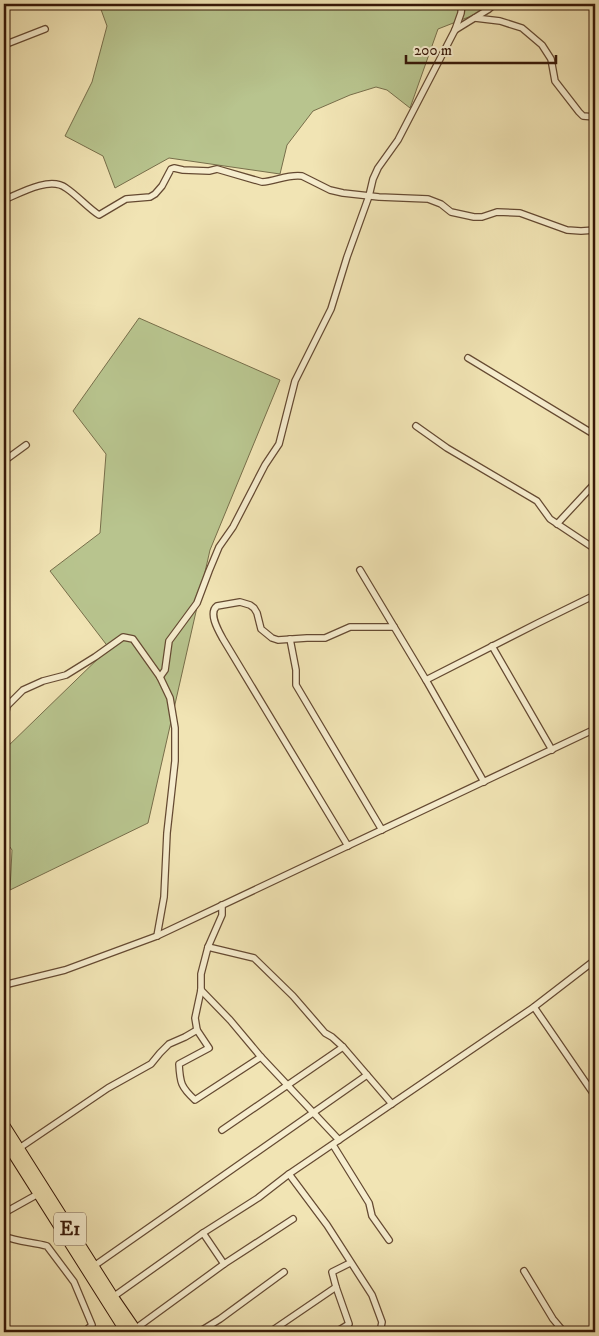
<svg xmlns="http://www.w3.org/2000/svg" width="599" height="1336" font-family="'IM FELL DW Pica',serif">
	<rect width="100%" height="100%" fill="#f1e4b4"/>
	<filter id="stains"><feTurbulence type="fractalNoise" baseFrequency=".004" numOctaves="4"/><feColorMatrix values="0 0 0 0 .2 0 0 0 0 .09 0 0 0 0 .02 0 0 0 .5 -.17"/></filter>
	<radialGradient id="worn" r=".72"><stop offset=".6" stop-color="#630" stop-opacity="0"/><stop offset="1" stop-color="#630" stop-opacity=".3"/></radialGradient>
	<g fill="#b8c48e" stroke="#776e4a">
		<polygon points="99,4 502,4 438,29 410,108 387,90 376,87 350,95 313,111 287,145 280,174 169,158 115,188 103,156 65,136 92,82 107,26"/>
		<polygon points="139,318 280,380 210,550 148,823 10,890 12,850 4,839 4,750 109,648 50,571 100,533 106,454 73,411"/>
	</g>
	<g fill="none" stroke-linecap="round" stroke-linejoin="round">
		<defs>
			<g id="minor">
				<polyline points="475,18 500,21 522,28 542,45 551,59 555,81 579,112 583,116 595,117"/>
				<polyline points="455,30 489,9 495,4"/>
				<polyline points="4,45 45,29"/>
				<path d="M4,200C20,193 50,176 66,188C78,196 88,208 99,215L126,199L150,197L155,194L162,186L171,169L174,168L183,170L209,171L217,169L262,182C276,181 288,174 302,176L330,190L343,193L379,197L428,199L441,204L451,212L474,217H482L497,212L520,213L567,230L581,231L595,230"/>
				<polyline points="468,358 595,435"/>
				<polyline points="416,426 447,448 537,501 550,519 595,549"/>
				<polyline points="4,461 26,445"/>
				<polyline points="557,524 595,483"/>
				<polyline points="360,570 426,680 484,782"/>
				<polyline points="290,639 296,670 296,685 382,830"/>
				<polyline points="492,646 552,750"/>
				<polyline points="160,677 165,670 169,641 197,603 209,571 219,547 233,527 265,465 279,444 295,381 331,309 347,257 369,196 373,179 378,168 398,140 455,30 461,13 462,4"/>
				<polyline points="426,680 538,623 595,595"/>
				<polyline points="4,722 7,706 23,690 43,681 66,675 95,657 123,637 133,639 160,677 170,698 175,728 175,761 167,833 164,897 157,936"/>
				<path d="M348,846L223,639C218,630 208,613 217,606L240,602L250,605L254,608L257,613L261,629L272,638L278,640L307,638H325L350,627H394"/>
				<path d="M222,905V915L208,947L201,974V990L195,1018L197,1030L209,1048L179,1064C180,1083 181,1087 195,1100L261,1057"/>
				<polyline points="208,947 254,958 293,996 325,1033 332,1037 343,1047 392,1104"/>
				<polyline points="4,985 65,970 157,936 595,729"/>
				<polyline points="201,990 230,1020 261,1057 339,1140"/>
				<polyline points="534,1007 595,1096"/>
				<polyline points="222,1130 343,1047"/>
				<polyline points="333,1145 369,1203 372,1216 389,1240"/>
				<polyline points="18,1149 108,1088 151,1064 160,1053 169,1044 185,1037 197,1030"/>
				<polyline points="289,1174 327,1225 372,1295 382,1322 380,1332"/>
				<polyline points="4,1213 38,1194"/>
				<polyline points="203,1233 224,1264"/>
				<path d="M4,1236C17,1242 33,1242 47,1246L74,1282L92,1325L84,1332"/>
				<polyline points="94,1266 367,1075"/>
				<polyline points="524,1271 553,1319 564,1332"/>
				<polyline points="113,1297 203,1233 258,1198 289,1174 534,1007 595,960"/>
				<polyline points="135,1329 224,1264 293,1219"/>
				<polyline points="199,1332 220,1319 284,1272"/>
				<polyline points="270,1332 336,1287 332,1272 350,1263"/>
				<polyline points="336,1332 349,1324 336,1287"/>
				<polyline points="591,1332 595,1330"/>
			</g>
			<g id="trunk">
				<polyline points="4,1125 113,1297 137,1332"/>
				<polyline points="4,1139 126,1332"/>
			</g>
		</defs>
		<use href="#minor" stroke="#654a32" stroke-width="8"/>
		<use href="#trunk" stroke="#361707" stroke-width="12"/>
		<use href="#minor" stroke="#f6edce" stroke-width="5.5"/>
		<use href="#trunk" stroke="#f1e4b4" stroke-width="10"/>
	</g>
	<g text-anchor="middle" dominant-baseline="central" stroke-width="4.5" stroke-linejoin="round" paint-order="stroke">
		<rect fill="#f6edce" stroke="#705743" stroke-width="1" x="54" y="1212.5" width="32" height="33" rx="4"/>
		<g font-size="19" font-weight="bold" fill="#361707">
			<text x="70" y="1229">E1</text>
		</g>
	</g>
	<rect width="599" height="1336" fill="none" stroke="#f1e4b4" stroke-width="20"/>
	<rect x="5" y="5" width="589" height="1326" fill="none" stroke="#361707" stroke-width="2.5"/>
	<rect x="10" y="10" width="579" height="1316" fill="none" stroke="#361707"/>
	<path d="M406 55v8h150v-8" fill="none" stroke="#361707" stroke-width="2.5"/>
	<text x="414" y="55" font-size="15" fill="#361707" stroke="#f6edce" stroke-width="4" paint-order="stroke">200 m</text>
	<rect width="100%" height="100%" filter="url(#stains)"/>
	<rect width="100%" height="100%" fill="url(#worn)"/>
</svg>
